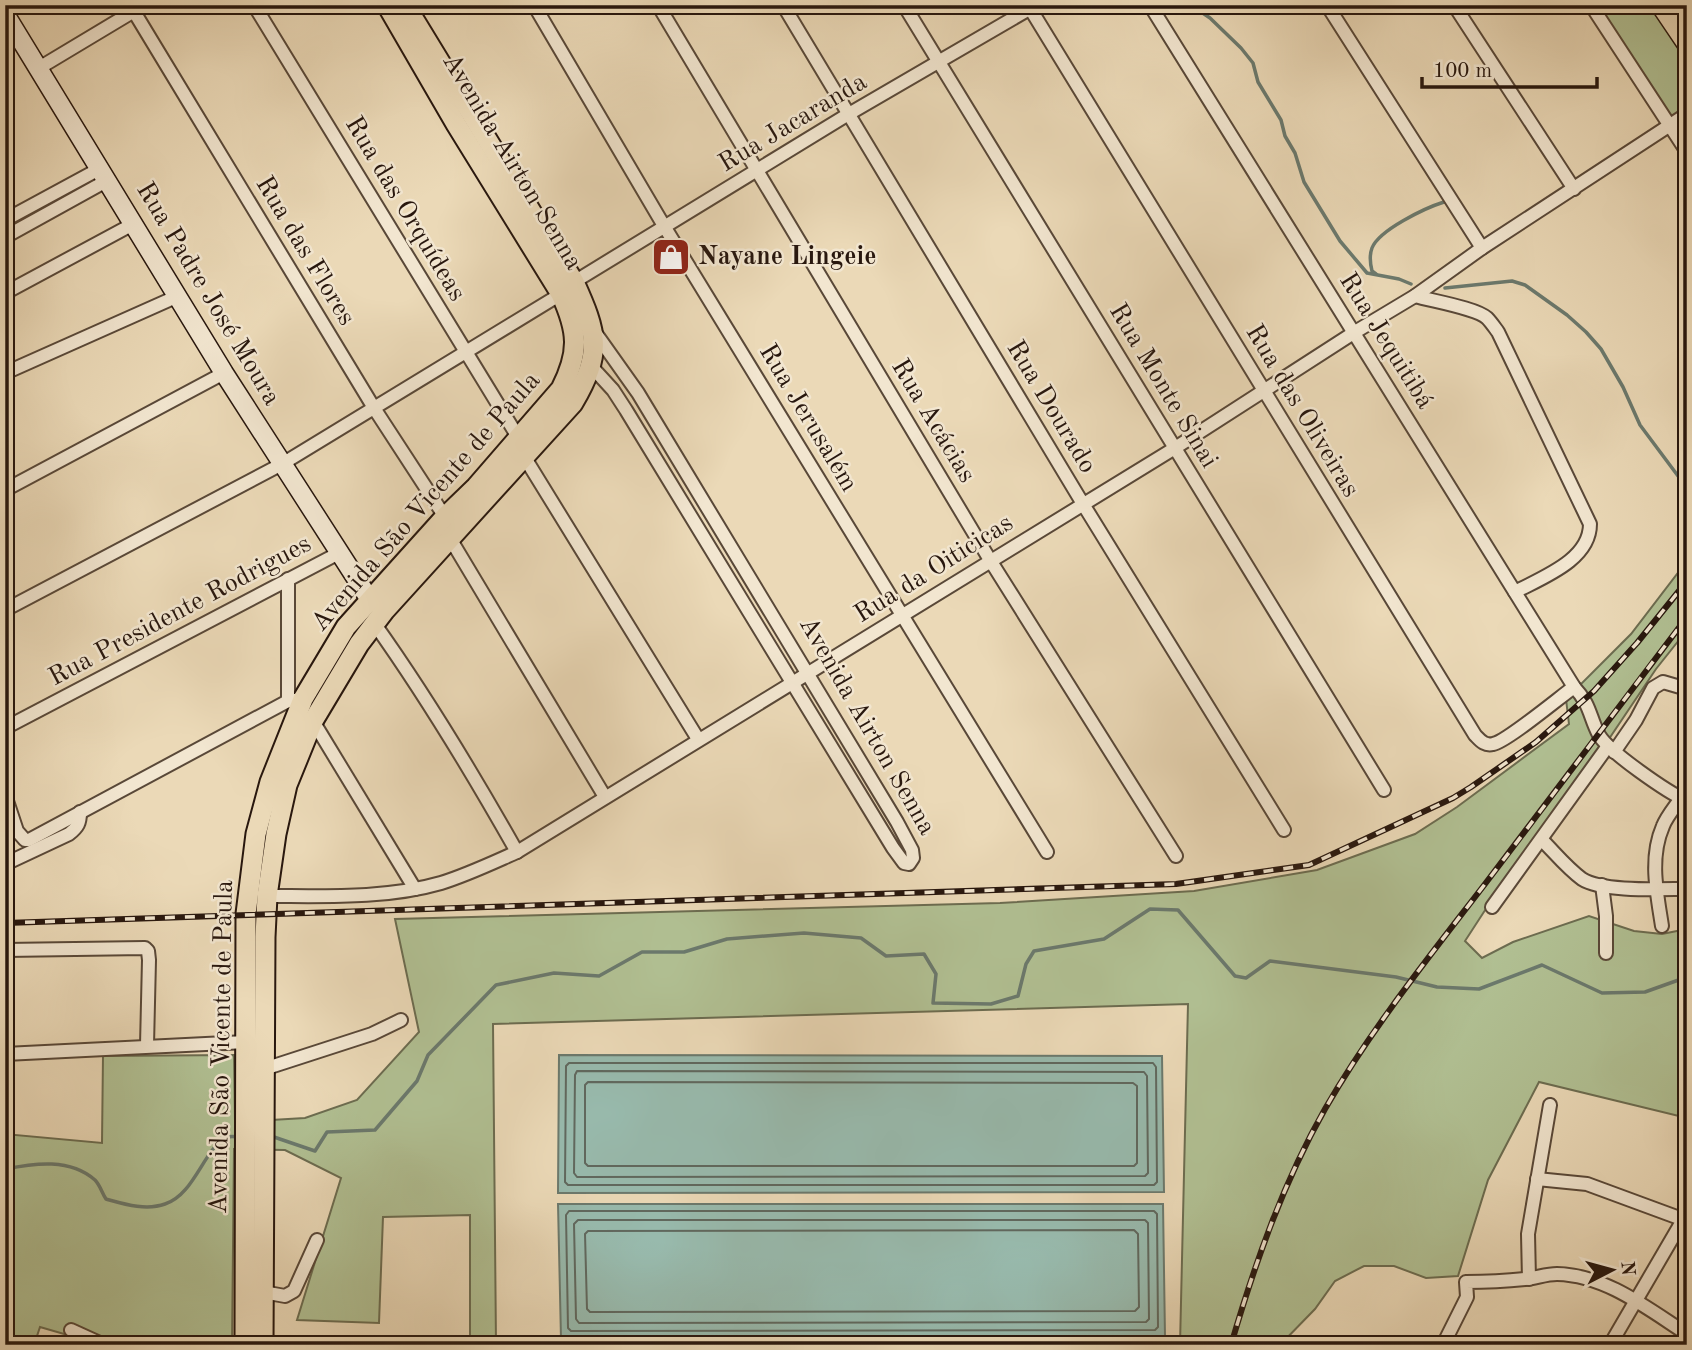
<svg xmlns="http://www.w3.org/2000/svg" width="1692" height="1350" font-family="'Old Standard TT',serif">
	<rect width="100%" height="100%" fill="#ebd9b7"/>
	<filter id="stains"><feTurbulence type="fractalNoise" baseFrequency=".00286" numOctaves="4"/><feColorMatrix values="0 0 0 0 .2 0 0 0 0 .09 0 0 0 0 .02 0 0 0 .5 -.17"/></filter>
	<radialGradient id="worn" r=".72"><stop offset=".6" stop-color="#630" stop-opacity="0"/><stop offset="1" stop-color="#630" stop-opacity=".3"/></radialGradient>
	<g fill="#b1c093" stroke="#6c6c50" stroke-width="2">
		<polygon points="1597,5 1687,5 1687,140"/>
		<polygon points="1687,561 1687,630 1656,669 1580,782 1491,901 1465,941 1482,958 1513,942 1589,916 1634,931 1662,934 1687,929 1687,1118 1539,1082 1488,1180 1458,1276 1426,1278 1394,1266 1364,1266 1335,1281 1315,1309 1280,1345 1180,1345 1188,1004 493,1024 496,1345 470,1345 470,1215 383,1217 379,1323 297,1320 341,1178 285,1150 234,1149 232,1345 102,1345 40,1327 34,1345 5,1345 5,1134 102,1143 103,1056 234,1055 235,1122 305,1118 357,1100 419,1032 395,919 1000,903 1194,891 1317,870 1415,834 1457,807 1569,724 1566,699 1631,634"/>
	</g>
	<g fill="#98baad" stroke="#6b796d" stroke-width="2">
		<polygon points="559,1055 1162,1056 1164,1192 558,1193"/>
		<polygon points="558,1204 1163,1204 1165,1337 561,1339"/>
	</g>
	<g fill="none" stroke-linecap="round" stroke-linejoin="round">
		<g stroke="#60685e" stroke-width="2">
			<polygon points="569,1063 1153,1063 1156,1067 1157,1182 1154,1185 568,1185 565,1182 566,1066"/>
			<polygon points="577,1071 1144,1072 1147,1076 1148,1173 1145,1176 577,1177 574,1173 575,1075"/>
			<polygon points="588,1082 1133,1083 1137,1086 1137,1163 1134,1166 588,1166 585,1163 585,1085"/>
			<polygon points="569,1211 1154,1211 1157,1214 1158,1327 1155,1330 571,1331 568,1328 566,1215"/>
			<polygon points="578,1220 1145,1220 1148,1223 1149,1319 1146,1322 579,1323 576,1319 574,1224"/>
			<polygon points="1134,1230 1138,1234 1139,1307 1135,1311 590,1312 587,1309 585,1234 588,1231"/>
		</g>
		<g stroke="#6b796d" stroke-width="3.5">
			<polyline points="1191,5 1210,18 1241,48 1253,63 1258,82 1281,120 1285,136 1295,153 1304,182 1340,241 1367,273 1399,279 1411,284"/>
			<path d="M1376,274L1372,271C1370,263 1369,256 1372,248C1379,230 1425,208 1444,202"/>
			<polyline points="1445,288 1512,281 1525,285 1567,315 1586,332 1601,349 1623,387 1640,425 1687,488"/>
			<polyline points="271,1136 315,1151 327,1132 375,1130 417,1081 428,1055 496,985 554,973 599,976 642,952 684,952 727,939 804,933 861,938 886,956 924,954 936,974 933,1003 991,1004 1018,996 1026,964 1034,951 1104,939 1150,909 1178,910 1235,976 1246,978 1270,961 1396,977 1437,987 1479,989 1542,965 1602,993 1645,992 1687,977"/>
			<path d="M5,1169C35,1163 70,1158 95,1180C100,1185 102,1193 106,1199C124,1204 146,1211 165,1204C195,1195 205,1145 228,1137C232,1136 236,1137 239,1137"/>
		</g>
		<defs>
			<g id="street">
				<polyline points="130,5 374,408 445,517"/>
				<polyline points="254,5 518,437"/>
				<polyline points="534,5 664,226 1047,852"/>
				<polyline points="658,5 990,560 1176,856"/>
				<polyline points="783,5 1083,504 1284,830"/>
				<polyline points="904,5 1384,790"/>
				<path d="M1028,5L1475,735C1480,740 1484,746 1493,744C1506,742 1560,697 1574,687"/>
				<path d="M1150,5L1574,687C1591,705 1589,716 1599,735C1609,752 1667,792 1687,801"/>
				<polyline points="1327,5 1482,248"/>
				<polyline points="1454,5 1574,189"/>
				<polyline points="1591,5 1687,152"/>
				<polyline points="39,68 144,5"/>
				<polyline points="5,220 101,168"/>
				<polyline points="5,237 108,180"/>
				<polyline points="574,282 847,115 1036,5"/>
				<polyline points="5,293 135,223"/>
				<path d="M1415,296C1432,301 1476,308 1487,318C1491,322 1495,328 1498,332L1590,524C1590,560 1543,577 1515,592"/>
				<polyline points="591,366 613,390 626,410 893,848 904,863 909,864 913,858 912,850 897,822 638,393 594,331"/>
				<polyline points="5,373 178,296"/>
				<polyline points="525,458 698,739"/>
				<polyline points="5,490 224,373"/>
				<polyline points="451,540 605,797"/>
				<polyline points="288,579 288,701"/>
				<polyline points="5,610 282,464 561,294"/>
				<path d="M374,623C426,696 473,774 517,852"/>
				<polyline points="313,721 415,889"/>
				<polyline points="5,728 339,553"/>
				<polyline points="1614,752 1636,720 1653,688 1663,682 1687,689"/>
				<polyline points="5,795 17,831 25,840 29,840 288,701 303,699"/>
				<path d="M1542,840C1555,853 1567,868 1582,879C1602,892 1662,889 1687,889"/>
				<path d="M5,864L69,834C78,827 80,823 80,812"/>
				<polyline points="1602,885 1606,916 1606,953"/>
				<path d="M267,896C324,896 386,899 441,883C467,875 492,863 517,852L1175,448L1355,332L1415,296L1482,248L1687,114"/>
				<polyline points="1492,907 1608,746"/>
				<path d="M1662,926C1657,893 1649,858 1663,826C1667,816 1675,807 1681,798"/>
				<polyline points="5,950 145,948 148,951 149,960 147,1045"/>
				<polyline points="5,1054 246,1042"/>
				<polyline points="264,1069 372,1034 401,1020"/>
				<polyline points="1537,1179 1587,1184 1682,1219"/>
				<polyline points="1529,1279 1528,1234 1550,1105"/>
				<polyline points="263,1292 285,1296 294,1291 317,1240"/>
				<polyline points="71,1330 104,1345"/>
				<path d="M1443,1345L1467,1297L1466,1282C1486,1282 1506,1281 1525,1279C1536,1278 1546,1274 1557,1274C1606,1275 1648,1309 1687,1334"/>
				<polyline points="1610,1345 1687,1213"/>
			</g>
			<polyline id="secondary" points="5,14 224,373 370,600"/>
			<g id="primary">
				<path d="M245,1345L246,914L256,834L270,782L303,699L346,627L445,517L476,487L561,389C580,352 578,331 561,294L456,124L387,5"/>
				<path d="M263,1345L265,937L267,896L276,834L287,785L313,721L359,644L385,610L573,403C603,352 597,333 574,282L405,5"/>
			</g>
			<polyline id="highway" points="1662,5 1687,42"/>
		</defs>
		<use href="#street" stroke="#594838" stroke-width="16"/>
		<use href="#secondary" stroke="#28170e" stroke-width="21"/>
		<use href="#primary" stroke="#28170e" stroke-width="23"/>
		<use href="#highway" stroke="#28170e" stroke-width="24"/>
		<use href="#street" stroke="#f2e6d0" stroke-width="12"/>
		<use href="#secondary" stroke="#f2e6d0" stroke-width="18"/>
		<use href="#primary" stroke="#ebd9b7" stroke-width="19"/>
		<use href="#highway" stroke="#ebd9b7" stroke-width="21"/>
		<defs>
			<g id="rail">
				<polyline points="5,923 1176,884 1309,865 1453,798 1471,787 1536,742 1594,691 1637,643 1687,581"/>
				<path d="M1231,1345C1255,1263 1283,1183 1325,1109C1371,1029 1429,957 1485,884C1553,795 1619,706 1687,617"/>
			</g>
		</defs>
		<use href="#rail" stroke="#28170e" stroke-width="6"/>
		<use href="#rail" stroke="#f2e6d0" stroke-width="3.5" stroke-dasharray="10" stroke-linecap="butt"/>
	</g>
	<defs>
		<symbol id="shop-square" viewBox="-11 -11 22 22"><rect x="-9" y="-9" width="18" height="18" rx="4" fill="#8f2418" stroke="#f2e6d0"/><path d="M-5-2.5h2.3a2.7 3.5 0 0 1 5.4 0H5L5.5 6h-11ZM-1.5-2.5h3a1.5 2.3 0 0 0-3 0Z" fill="#fff"/></symbol>
	</defs>
	<g fill-rule="evenodd">
		<use href="#shop-square" x="649" y="235" width="44" height="44"/>
	</g>
	<g text-anchor="middle" dominant-baseline="central" stroke-width="5" stroke-linejoin="round" paint-order="stroke">
		<g font-size="26" fill="#28170e" stroke="#f2e6d0">
			<text transform="translate(793 123) rotate(-31)">Rua Jacaranda</text>
			<text transform="translate(512 162) rotate(59)">Avenida Airton Senna</text>
			<text transform="translate(405 209) rotate(59)">Rua das Orquídeas</text>
			<text transform="translate(305 251) rotate(59)">Rua das Flores</text>
			<text transform="translate(208 294) rotate(59)">Rua Padre José Moura</text>
			<text transform="translate(1386 341) rotate(58)">Rua Jequitibá</text>
			<text transform="translate(1163 386) rotate(59)">Rua Monte Sinai</text>
			<text transform="translate(1051 407) rotate(59)">Rua Dourado</text>
			<text transform="translate(1302 411) rotate(59)">Rua das Oliveiras</text>
			<text transform="translate(808 418) rotate(59)">Rua Jerusalém</text>
			<text transform="translate(933 421) rotate(59)">Rua Acácias</text>
			<text transform="translate(426 502) rotate(-49)">Avenida São Vicente de Paula</text>
			<text transform="translate(934 569) rotate(-32)">Rua da Oiticicas</text>
			<text transform="translate(180 611) rotate(-28)">Rua Presidente Rodrigues</text>
			<text transform="translate(867 726) rotate(60)">Avenida Airton Senna</text>
			<text transform="translate(222 1047) rotate(-89)">Avenida São Vicente de Paula</text>
		</g>
		<g font-size="26" font-weight="bold" fill="#28170e" stroke="#f2e6d0" text-anchor="start">
			<text x="698" y="257">Nayane Lingeie</text>
		</g>
	</g>
	<rect width="1692" height="1350" fill="none" stroke="#ebd9b7" stroke-width="28"/>
	<rect x="7" y="7" width="1678" height="1336" fill="none" stroke="#28170e" stroke-width="3.5"/>
	<rect x="14" y="14" width="1664" height="1322" fill="none" stroke="#28170e" stroke-width="2"/>
	<g transform="translate(1612 1270) rotate(84)" stroke="#f2e6d0" stroke-width="5" paint-order="stroke">
	<path d="M0-5L12 26L0 18L-12 26Z" fill="#28170e"/>
	<text y="-10" font-size="19" font-weight="bold" text-anchor="middle" fill="#28170e">N</text>
	</g>
	<path d="M1422 77v10h175v-10" fill="none" stroke="#28170e" stroke-width="3.5"/>
	<text x="1433" y="77" font-size="21" fill="#28170e" stroke="#f2e6d0" stroke-width="5" paint-order="stroke">100 m</text>
	<rect width="100%" height="100%" filter="url(#stains)"/>
	<rect width="100%" height="100%" fill="url(#worn)"/>
</svg>
